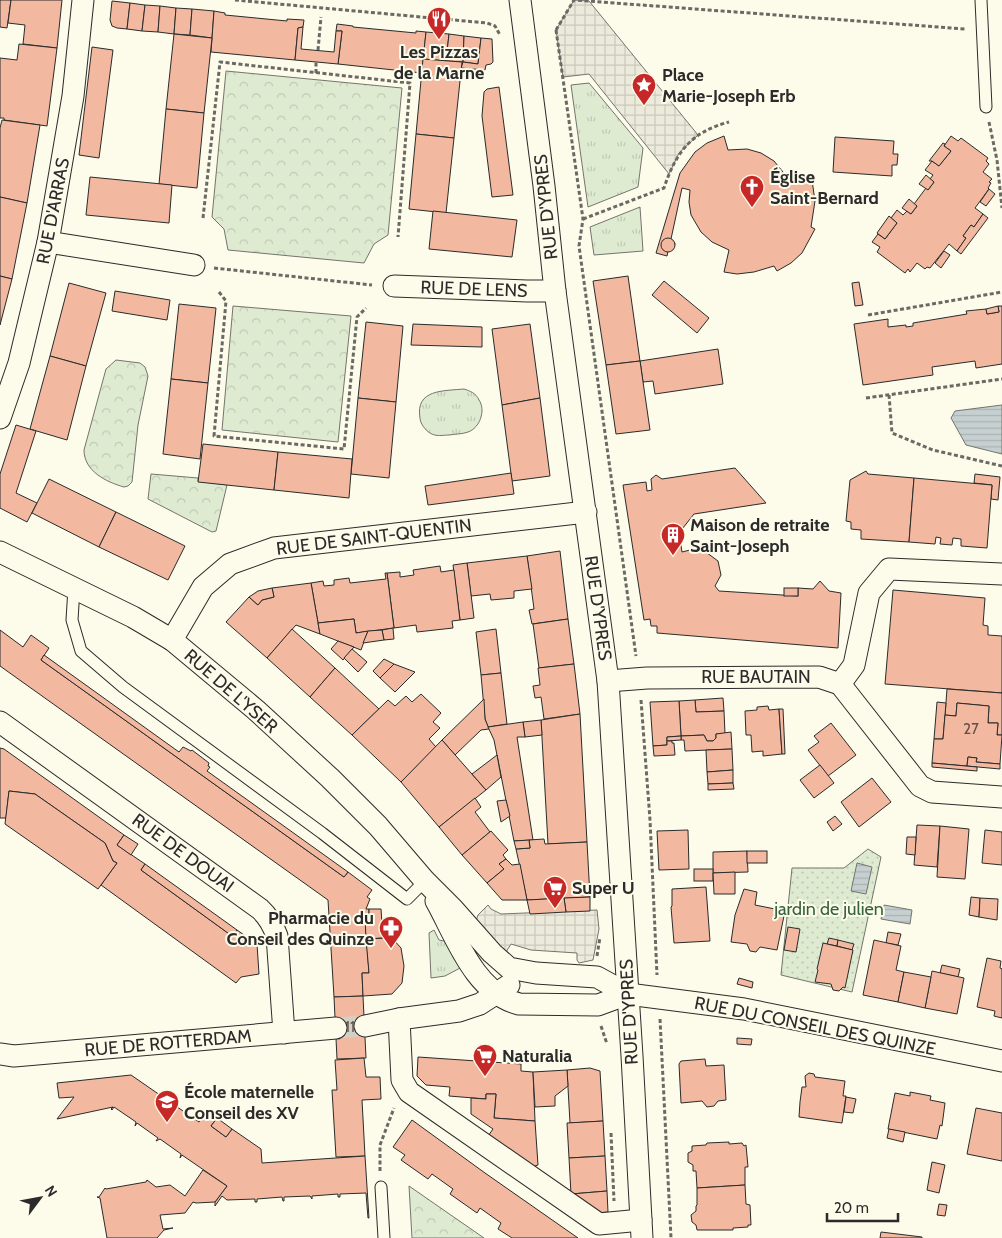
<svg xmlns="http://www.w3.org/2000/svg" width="1002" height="1238" font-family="Cabin,sans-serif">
	<defs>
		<pattern id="grass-tufts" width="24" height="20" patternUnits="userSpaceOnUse" patternTransform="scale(1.25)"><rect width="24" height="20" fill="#deebd1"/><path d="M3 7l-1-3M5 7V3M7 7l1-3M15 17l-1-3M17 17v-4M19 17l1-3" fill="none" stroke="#bfcab4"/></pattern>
		<pattern id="park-crowns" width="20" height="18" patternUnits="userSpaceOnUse" patternTransform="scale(1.25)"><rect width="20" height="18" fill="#deebd1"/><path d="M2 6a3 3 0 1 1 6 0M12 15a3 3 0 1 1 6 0" fill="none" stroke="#bfcab4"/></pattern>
		<pattern id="garden-dots" width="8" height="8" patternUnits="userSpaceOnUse" patternTransform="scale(1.25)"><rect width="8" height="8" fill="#deebd1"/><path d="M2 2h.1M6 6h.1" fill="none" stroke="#bfcab4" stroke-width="1.8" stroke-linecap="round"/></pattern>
		<pattern id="plaza-grid" width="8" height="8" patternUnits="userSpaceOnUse" patternTransform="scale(1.25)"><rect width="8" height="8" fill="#eceadb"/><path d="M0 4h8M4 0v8" fill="none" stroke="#cbc9bc"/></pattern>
		<pattern id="water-rules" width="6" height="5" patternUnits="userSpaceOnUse" patternTransform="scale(1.25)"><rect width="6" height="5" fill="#c7d0d0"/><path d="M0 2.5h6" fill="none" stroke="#abb3b3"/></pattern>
	</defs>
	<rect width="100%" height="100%" fill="#fdfbea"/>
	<g fill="url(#grass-tufts)" stroke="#74746e">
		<polygon points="589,83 643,148 638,187 588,207 571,85"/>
		<polygon points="640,207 643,251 594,255 590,227"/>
		<path d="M464,389C470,391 476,393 479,400C486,410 480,428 468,432C463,434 455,434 449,435C443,435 436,437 430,433C425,430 420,423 420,418C415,389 444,391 464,389Z"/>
		<polygon points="434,930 439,940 449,942 462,967 445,976 431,978 429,933"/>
	</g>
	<g fill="url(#park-crowns)" stroke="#74746e">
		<polygon points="226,71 402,88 388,235 374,244 364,263 228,250 224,229 212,217"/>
		<polygon points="233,306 351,316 338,442 222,430"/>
		<path d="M116,360L140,363L145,367L148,376L138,425L132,482L128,486L124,487C106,482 84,471 84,450L106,369Z"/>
		<polygon points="151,474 198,478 198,481 227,485 216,531 212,532 148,499"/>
		<polygon points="409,1186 484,1238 412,1238"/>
	</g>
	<polygon fill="url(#garden-dots)" stroke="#74746e" points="868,849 881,857 852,992 781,975 792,868 844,868"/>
	<g fill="url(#plaza-grid)" stroke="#74746e">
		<polygon points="574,0 589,1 698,135 679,153 669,174 589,74 563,77 556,30"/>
		<polygon points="488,905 491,909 501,914 597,910 599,929 593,960 579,963 577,960 577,953 531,950 511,944 506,952 475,924 478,915"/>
	</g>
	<g fill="url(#water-rules)" stroke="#74746e">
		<polygon points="1002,405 1002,454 966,445 951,418 955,411"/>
		<polygon points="857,863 872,867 866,894 851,891"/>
		<polygon points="884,905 912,910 910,924 881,919"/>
	</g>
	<g fill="#f2b8a0" stroke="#2b2b2b">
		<polygon points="0,0 11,0 7,28 0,27"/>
		<polygon points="11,0 62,0 57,48 23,44 25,25 8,23"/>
		<polygon points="112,1 130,3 127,29 117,28 112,26 110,20"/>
		<polygon points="130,3 145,5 142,31 127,29"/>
		<polygon points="145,5 160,6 158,32 142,31"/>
		<polygon points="160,6 176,8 174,34 158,32"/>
		<polygon points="176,8 192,9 190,35 174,34"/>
		<polygon points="192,9 214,11 212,38 190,35"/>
		<polygon points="214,11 225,13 225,15 287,21 287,19 304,20 303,27 298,28 295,60 211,52"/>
		<polygon points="337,24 353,26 353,27 416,33 416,31 426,32 422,73 338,64 342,31 336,31"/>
		<polygon points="303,27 301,49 334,52 336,31 342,31 338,64 295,60 298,28"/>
		<polygon points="426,32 449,34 446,61 423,59"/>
		<polygon points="174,34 212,38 204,113 166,109"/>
		<polygon points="449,34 464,36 463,62 446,61"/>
		<polygon points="464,36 481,38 478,64 463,62"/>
		<polygon points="481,38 492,39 493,62 491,64 486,65 485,70 461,68 463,62 478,64"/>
		<polygon points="19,44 57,48 47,126 4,120 4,118 0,118 0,58 17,60"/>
		<polygon points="92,47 113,50 99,158 79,155"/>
		<polygon points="423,59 462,62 454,138 416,134"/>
		<polygon points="499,87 513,195 492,197 482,116 484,92 487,89"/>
		<polygon points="166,109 204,113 197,188 159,184"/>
		<polygon points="2,120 40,125 27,203 0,197 0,128"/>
		<polygon points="416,134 454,138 446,213 409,209"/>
		<polygon points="724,136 728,150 747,149 761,153 774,161 783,172 789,185 812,180 815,201 811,227 815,229 802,253 791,263 777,271 774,266 754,272 737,274 724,272 729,250 712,242 701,232 691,215 689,202 690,190 682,188 671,239 675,243 674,248 668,251 667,256 656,253 680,173 695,152 707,143"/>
		<polygon points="951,136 958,141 961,138 988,158 986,161 989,164 983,172 992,179 989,182 991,183 988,188 989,189 975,208 983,214 974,227 971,225 963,236 966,238 957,251 949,244 930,268 927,267 925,269 917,263 910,272 908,269 905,273 877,252 880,247 872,242 878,234 885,239 897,223 891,218 897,210 903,215 907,211 911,214 917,206 914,204 926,188 928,190 934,182 930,179 933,175 925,170 932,161 939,166 951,151 944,146"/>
		<polygon points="835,137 894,141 893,154 898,154 897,165 892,165 892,176 833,172"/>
		<polygon points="943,143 945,144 944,146 951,151 939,166 932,161 929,161"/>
		<polygon points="926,175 934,182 928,190 919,184"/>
		<polygon points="90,177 172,185 169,223 86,215"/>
		<polygon points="989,189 995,194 986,206 980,202"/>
		<polygon points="0,197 27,203 12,279 0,276"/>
		<polygon points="909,199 917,206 911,214 902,208"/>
		<polygon points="433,211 517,220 512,257 429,249"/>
		<polygon points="983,214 988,218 961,254 957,251 966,238 963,236 971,225 974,227"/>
		<polygon points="889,216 897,223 885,239 877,233"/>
		<circle cx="668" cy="245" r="7"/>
		<polygon points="944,251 950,255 941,268 935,263"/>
		<polygon points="0,276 12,279 0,325"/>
		<polygon points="628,276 640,361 606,365 593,281"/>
		<polygon points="664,281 709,318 697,333 652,295"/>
		<polygon points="859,282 863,305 855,306 852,283"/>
		<polygon points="69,283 106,293 86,366 50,356"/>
		<polygon points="115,291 170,300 167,320 112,311"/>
		<polygon points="179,304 216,308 208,383 171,379"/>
		<polygon points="998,306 1002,306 1002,364 976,368 975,361 932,367 933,375 863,385 854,324 888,319 888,327 906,325 906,327 913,326 913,323 967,314 966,311 986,309 987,314 999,312"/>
		<polygon points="998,306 999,312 987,314 986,309"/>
		<polygon points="366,322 403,326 396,402 358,398"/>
		<polygon points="413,324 482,327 482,347 411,345"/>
		<polygon points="530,324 540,398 502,405 492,329"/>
		<polygon points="718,349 723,384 655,394 653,381 643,382 640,361"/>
		<polygon points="50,356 86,366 67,440 30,429"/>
		<polygon points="640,361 650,430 616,434 606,365"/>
		<polygon points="171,379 208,383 200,459 163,454"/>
		<polygon points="358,398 396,402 389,478 351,474"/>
		<polygon points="540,398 550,476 512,481 502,405"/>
		<polygon points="16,425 36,431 16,493 37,503 27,522 0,508 0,474"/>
		<polygon points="203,444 278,452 274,490 198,482"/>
		<polygon points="278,452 352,459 349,498 274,490"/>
		<polygon points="735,468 766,503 694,514 679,533 682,552 690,550 695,544 718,561 721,575 715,586 719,591 798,596 798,588 813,589 820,581 829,591 841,593 838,648 657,633 657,626 651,626 650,619 644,620 623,485 646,482 647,491 652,490 651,479 656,475 662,479"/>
		<polygon points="866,471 868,474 914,478 909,542 861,539 861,530 851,529 851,522 846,521 850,480"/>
		<polygon points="511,473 514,494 428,505 425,486"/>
		<polygon points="975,474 1000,477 998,500 991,499 992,485 974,483"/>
		<polygon points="914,478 992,485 987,548 961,546 961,539 953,538 952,545 940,544 941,538 936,537 935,544 909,542"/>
		<polygon points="49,479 116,512 99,547 32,513"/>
		<polygon points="116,512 185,546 168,580 99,547"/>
		<polygon points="560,551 568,619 532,624 529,610 534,609 527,556"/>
		<polygon points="527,556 532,589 514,591 514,598 491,600 490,594 471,596 467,563"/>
		<polygon points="467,563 474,618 460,620 453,565"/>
		<polygon points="440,566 441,572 454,570 460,620 452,621 453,628 417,632 416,625 394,628 387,573 400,572 400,577 414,575 413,570"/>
		<polygon points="385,573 387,573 394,628 356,633 354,619 318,623 311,583 323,581 324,586 334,585 334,580 349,578 350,583 386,579"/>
		<polygon points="311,583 320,634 296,625 267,658 226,622 249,597 258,605 262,600 274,597 272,588"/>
		<polygon points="272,588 274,597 262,600 258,605 249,597 258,591"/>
		<rect x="784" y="588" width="14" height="8"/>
		<polygon points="893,590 985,598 983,625 988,626 988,635 1002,636 1002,693 885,684"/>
		<polygon points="354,619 356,633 368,631 361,650 320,634 318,623"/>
		<polygon points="568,619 574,664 539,668 533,624"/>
		<polygon points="393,628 394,639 384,640 382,630"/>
		<polygon points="292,629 335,668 310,697 267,658"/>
		<polygon points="496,629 501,673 481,675 476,632"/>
		<polygon points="0,630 23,647 31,635 49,648 41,660 344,877 348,872 372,890 367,897 370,899 366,909 369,909 369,915 365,916 369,973 362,973 363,996 334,997 328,900 0,666"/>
		<polygon points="382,630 384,640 363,643 368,631"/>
		<polygon points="338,641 354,647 343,660 331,649"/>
		<polygon points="352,649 367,662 358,672 344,658"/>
		<polygon points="44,655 179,752 183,747 191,751 192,750 209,763 208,766 210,767 207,771 348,872 344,877 41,660"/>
		<polygon points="384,659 394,664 380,678 373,671"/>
		<polygon points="394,664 415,672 395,692 380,678"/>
		<polygon points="574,664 580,714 544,719 541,697 535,698 533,686 540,685 538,668"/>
		<polygon points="335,668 379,709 352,735 310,697"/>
		<polygon points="501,673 507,724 488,727 485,719 481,675"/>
		<polygon points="947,689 1002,693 1002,735 997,735 998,723 988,723 989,706 957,703 956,716 945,715"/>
		<polygon points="421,694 441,713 433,722 440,728 429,739 436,747 401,782 352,735 388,700 395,706 406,696 412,702"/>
		<polygon points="723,698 724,711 696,712 695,700"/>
		<polygon points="484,699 485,719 489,729 481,730 455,755 442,740"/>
		<polygon points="695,700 696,712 724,711 725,734 716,734 716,738 713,741 707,741 704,735 681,736 679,701"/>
		<polygon points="679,701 681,736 667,737 667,745 653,746 650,702"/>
		<polygon points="937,702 946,703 943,739 934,739"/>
		<polygon points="957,703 989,706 988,723 998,723 997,735 1002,735 1000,764 976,762 977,758 968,757 967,766 932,763 934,739 943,739 945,715 956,716"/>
		<polygon points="768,706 769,710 779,709 782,754 763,756 763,751 752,752 751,735 746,735 745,711 757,710 757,707"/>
		<polygon points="779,709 783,709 785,754 782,754"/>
		<polygon points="580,714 587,842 548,844 541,720"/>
		<polygon points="541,720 542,735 525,737 523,722"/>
		<polygon points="523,722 525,737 517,737 533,840 514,841 494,740 488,727"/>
		<polygon points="831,723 856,755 828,776 808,750 819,742 814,736"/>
		<polygon points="731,732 732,749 685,751 684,740 681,740 681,736 704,735 707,741 713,741 716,738 716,734"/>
		<polygon points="681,736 681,740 667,741 667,737"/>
		<polygon points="442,740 486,790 439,827 401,782"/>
		<polygon points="667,741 672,741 672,743 674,743 675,755 654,756 653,746 667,745"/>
		<polygon points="0,748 4,749 124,835 117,845 145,864 141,870 232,936 237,930 257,944 259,974 241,977 236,983 101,885 117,863 113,861 105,843 35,794 9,791 6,818 0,818"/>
		<polygon points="732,749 733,770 707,772 706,750"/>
		<polygon points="497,755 501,777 486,790 472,774"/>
		<polygon points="968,757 977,758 976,762 1000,764 1000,769 967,766"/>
		<polygon points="932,763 977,767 977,771 932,767"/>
		<polygon points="820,765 834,783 814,798 800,780"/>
		<polygon points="733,770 733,783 708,784 707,772"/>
		<polygon points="872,778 891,802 859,827 841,802"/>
		<polygon points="733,783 734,789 708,790 708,784"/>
		<polygon points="9,791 35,794 105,843 113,861 117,863 98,889 5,824"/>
		<polygon points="475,798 481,807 475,812 490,832 462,855 439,827"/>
		<polygon points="506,800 510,816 501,822 497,801"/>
		<polygon points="835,816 842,824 833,831 827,822"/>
		<polygon points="917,825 940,826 937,867 914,865"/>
		<polygon points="940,826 969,829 965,879 937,877"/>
		<polygon points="688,830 689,869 659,870 657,831"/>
		<polygon points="985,830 1002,832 1002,865 982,863"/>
		<polygon points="491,831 508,850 503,855 506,859 499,864 504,869 487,883 462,855"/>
		<polygon points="124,835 138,844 131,855 117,845"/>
		<polygon points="907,837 916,837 915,855 906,854"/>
		<polygon points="544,839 545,844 587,842 590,897 527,900 516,849 530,848 529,840"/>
		<polygon points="529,840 530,848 516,849 514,841"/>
		<polygon points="747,851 748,872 713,873 713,852"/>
		<rect x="747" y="851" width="20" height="12"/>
		<polygon points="506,859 512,865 520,864 527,900 502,900 487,883 504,869 499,864"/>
		<polygon points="145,864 237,930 232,936 141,870"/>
		<rect x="694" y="869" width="19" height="12"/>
		<polygon points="735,872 735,894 714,894 713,873"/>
		<polygon points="706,887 710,941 674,943 671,907 672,906 672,889"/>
		<polygon points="744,889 757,892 755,905 785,911 777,950 760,947 756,952 750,951 747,944 731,942 735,915"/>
		<polygon points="590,897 590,911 566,912 564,898"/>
		<polygon points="971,897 980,898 979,917 969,915"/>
		<polygon points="564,898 566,912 530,914 527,900"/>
		<polygon points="980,898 998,899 997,920 979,917"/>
		<polygon points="369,909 381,909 383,938 366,939 365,916 369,915"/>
		<polygon points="788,927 800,929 796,952 784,950"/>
		<polygon points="888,932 901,934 898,945 886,943"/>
		<polygon points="388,938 393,939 401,948 404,966 402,983 392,994 363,996 362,973 369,973 366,939"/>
		<polygon points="829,938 838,940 837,946 827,944"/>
		<polygon points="838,940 854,944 852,950 837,946"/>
		<polygon points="874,940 901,946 896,970 904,972 898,1002 863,995"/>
		<polygon points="823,943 853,950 845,988 843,987 839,991 833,990 831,984 815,982 818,970 817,969"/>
		<polygon points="987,958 1001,961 1000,968 1002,969 1002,1018 994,1016 995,1011 977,1007"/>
		<polygon points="942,965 960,969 958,977 940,973"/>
		<polygon points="932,971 964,978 957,1014 925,1008"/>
		<polygon points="904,972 931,977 925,1008 898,1002"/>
		<polygon points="739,978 753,982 752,988 737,984"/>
		<polygon points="363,996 366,1058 337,1059 334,997"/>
		<polygon points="737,1038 752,1039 751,1045 737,1044"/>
		<polygon points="418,1057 521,1064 521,1071 533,1072 535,1121 494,1118 496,1094 486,1094 486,1099 449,1096 450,1087 426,1085 417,1076"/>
		<polygon points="364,1058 366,1077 380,1077 381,1099 362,1100 365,1156 336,1157 332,1090 337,1090 335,1060"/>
		<polygon points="705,1059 706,1066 724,1065 726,1100 718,1101 714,1106 707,1107 702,1101 681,1103 679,1064 681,1061"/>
		<polygon points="590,1068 600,1071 603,1121 570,1123 567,1070"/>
		<polygon points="567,1070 568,1086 555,1096 555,1106 535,1107 533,1072"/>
		<polygon points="809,1073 814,1074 815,1077 845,1081 843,1096 846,1096 842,1123 799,1117 800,1102 802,1087 806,1087 805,1076"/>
		<polygon points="131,1075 199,1122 207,1111 217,1118 211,1126 226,1137 232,1129 261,1149 262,1163 365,1156 369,1218 368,1218 366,1193 340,1194 340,1197 338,1197 338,1194 312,1196 312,1199 310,1196 284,1197 284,1201 283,1201 282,1197 257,1199 257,1202 255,1202 255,1199 227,1200 222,1196 215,1206 215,1202 227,1186 182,1155 180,1158 181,1154 160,1139 156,1141 158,1138 137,1123 135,1126 136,1122 114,1107 112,1110 111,1109 113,1107 57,1119 74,1097 59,1098 57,1083"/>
		<polygon points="910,1092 931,1096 930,1100 945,1103 942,1126 940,1125 937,1139 888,1129 895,1093 910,1096"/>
		<polygon points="486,1094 496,1094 494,1118 535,1121 538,1165 532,1167 488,1136 493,1129 471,1114 471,1098 486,1099"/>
		<polygon points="846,1097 856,1099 853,1113 844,1112"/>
		<polygon points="976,1108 1002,1113 1002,1161 967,1154"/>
		<polygon points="217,1118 232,1129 226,1137 211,1126"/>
		<polygon points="412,1120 485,1173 578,1238 512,1238 498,1229 501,1223 480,1208 477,1213 450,1194 453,1189 432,1174 428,1179 401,1160 405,1155 393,1147"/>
		<polygon points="603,1121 605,1156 569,1158 567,1123"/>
		<polygon points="889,1129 905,1132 903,1142 887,1138"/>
		<polygon points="729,1142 729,1144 742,1143 744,1146 746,1145 748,1167 745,1167 745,1185 697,1188 696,1171 693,1171 693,1165 688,1162 688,1153 692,1151 692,1146 706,1145 707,1143"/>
		<polygon points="605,1156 607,1191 571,1194 569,1158"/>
		<polygon points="932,1162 945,1165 939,1193 927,1190"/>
		<polygon points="203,1170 227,1186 215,1202 196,1203 193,1202 185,1213 160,1215 163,1229 173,1228 164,1230 157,1238 107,1238 100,1198 97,1197 99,1197 105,1188 106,1189 146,1182 147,1180 156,1187 170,1185 185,1196"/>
		<polygon points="745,1185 746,1204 750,1205 751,1225 748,1225 748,1227 733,1228 733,1230 697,1230 696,1225 692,1222 691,1215 696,1211 696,1206 697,1205 697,1188"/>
		<polygon points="607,1191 608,1212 596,1213 571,1194"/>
		<polygon points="939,1204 947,1205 945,1216 937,1215"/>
		<polygon points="881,1232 922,1237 922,1238 880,1238"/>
	</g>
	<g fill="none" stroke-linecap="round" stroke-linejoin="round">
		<polyline stroke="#d3d1c4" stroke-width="21" stroke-dasharray="21 11" stroke-linecap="butt" points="336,1028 365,1026"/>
		<defs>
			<g id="service">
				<polyline points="981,0 986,107"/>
				<polyline points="74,588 72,620 81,651 123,687 322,833 407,899 425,881"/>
				<polyline points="381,1187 384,1238"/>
			</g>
			<g id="minor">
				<polyline points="520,0 544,186 555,291 608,681 632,1056 642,1238"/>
				<polyline points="48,242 194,265"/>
				<polyline points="394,286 527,291 555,291"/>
				<polyline points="0,418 19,363 48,242 73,96 83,0"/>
				<polyline points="0,552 133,617 172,640 256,710 330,778 378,826 425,881 453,909 492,953 509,968 536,973 597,977 628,994 744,1009 1002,1061"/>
				<polyline points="172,640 203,587 230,564 274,548 586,512"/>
				<polyline points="608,681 647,678 819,677 840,684 920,786 932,792 1002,797"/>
				<polyline points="840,684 854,665 869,593 889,569 1002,574"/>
				<path d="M0,722L260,909C269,917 273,925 277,936L284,1033"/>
				<path d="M436,901C456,937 475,993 519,1004L598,1005L628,994"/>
				<polyline points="399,1019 402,1080 409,1092 599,1224 641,1220"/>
				<polyline points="365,1026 399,1019 459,1011 480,1004 509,985"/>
				<polyline points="0,1054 14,1056 336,1028"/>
			</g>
		</defs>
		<use href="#service" stroke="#2b2b2b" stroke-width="13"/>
		<use href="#minor" stroke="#2b2b2b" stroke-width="23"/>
		<g stroke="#6a6964" stroke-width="3" stroke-dasharray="4 2.5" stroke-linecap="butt">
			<polyline points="235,0 487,23 495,26 500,35"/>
			<polyline points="556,30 583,219 579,246 636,656"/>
			<polyline points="556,30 574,0 965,29"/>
			<polyline points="318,50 321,17"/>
			<polyline points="316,73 316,62"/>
			<polyline points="989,122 997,160 1002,208"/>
			<polyline points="203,218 220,62 410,83 398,237"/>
			<path d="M583,219L664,188C676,152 691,132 729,122"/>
			<polyline points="214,268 372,285"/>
			<polyline points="219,292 226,301 214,436 344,449 357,317 366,308"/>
			<polyline points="868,315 1002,292"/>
			<polyline points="889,395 892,433 933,450 1002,466"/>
			<polyline points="866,398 1002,379"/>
			<polyline points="641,700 650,820 657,975"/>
			<polyline points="597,956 600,937"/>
			<polyline points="660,1019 671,1238"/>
			<polyline points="601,1026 607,1044"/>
			<polyline points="611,1133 614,1201"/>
			<polyline points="380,1171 380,1145 394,1108"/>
		</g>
		<use href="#service" stroke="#fdfbea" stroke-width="11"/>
		<use href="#minor" stroke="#fdfbea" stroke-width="21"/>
	</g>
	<defs>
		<symbol id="restaurant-pin" viewBox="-11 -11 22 30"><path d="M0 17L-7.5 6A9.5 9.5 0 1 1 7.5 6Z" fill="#c62828" stroke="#fdfbea"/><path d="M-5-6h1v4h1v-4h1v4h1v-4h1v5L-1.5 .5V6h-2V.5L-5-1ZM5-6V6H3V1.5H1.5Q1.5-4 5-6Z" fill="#fff"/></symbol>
		<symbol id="sight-pin" viewBox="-11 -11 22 30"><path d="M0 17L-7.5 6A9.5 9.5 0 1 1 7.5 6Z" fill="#c62828" stroke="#fdfbea"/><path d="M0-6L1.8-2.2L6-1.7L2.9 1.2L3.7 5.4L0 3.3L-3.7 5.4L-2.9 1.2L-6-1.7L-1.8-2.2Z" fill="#fff"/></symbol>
		<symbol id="church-pin" viewBox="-11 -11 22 30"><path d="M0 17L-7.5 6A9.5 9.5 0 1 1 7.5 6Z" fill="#c62828" stroke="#fdfbea"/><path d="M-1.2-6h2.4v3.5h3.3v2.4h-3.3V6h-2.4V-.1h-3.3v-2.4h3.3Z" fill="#fff"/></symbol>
		<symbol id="building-pin" viewBox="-11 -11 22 30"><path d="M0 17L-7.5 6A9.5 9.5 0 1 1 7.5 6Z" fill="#c62828" stroke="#fdfbea"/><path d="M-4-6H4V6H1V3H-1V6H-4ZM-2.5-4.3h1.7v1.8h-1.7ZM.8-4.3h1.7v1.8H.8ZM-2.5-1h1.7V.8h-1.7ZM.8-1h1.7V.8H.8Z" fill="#fff"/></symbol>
		<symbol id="supermarket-pin" viewBox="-11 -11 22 30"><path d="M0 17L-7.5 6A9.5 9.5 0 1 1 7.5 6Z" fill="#c62828" stroke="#fdfbea"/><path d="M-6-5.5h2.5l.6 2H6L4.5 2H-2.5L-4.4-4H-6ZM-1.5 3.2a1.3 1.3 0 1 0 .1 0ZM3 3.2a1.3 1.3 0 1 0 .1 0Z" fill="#fff"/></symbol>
		<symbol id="pharmacy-pin" viewBox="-11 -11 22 30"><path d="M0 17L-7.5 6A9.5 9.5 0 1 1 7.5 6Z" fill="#c62828" stroke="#fdfbea"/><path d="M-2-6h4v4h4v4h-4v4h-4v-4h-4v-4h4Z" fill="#fff"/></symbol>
		<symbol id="school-pin" viewBox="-11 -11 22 30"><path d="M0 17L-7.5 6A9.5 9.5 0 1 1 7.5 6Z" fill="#c62828" stroke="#fdfbea"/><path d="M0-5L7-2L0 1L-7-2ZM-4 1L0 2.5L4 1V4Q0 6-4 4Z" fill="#fff"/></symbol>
	</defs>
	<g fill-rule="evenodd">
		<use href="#restaurant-pin" x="425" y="5" width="28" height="38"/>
		<use href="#sight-pin" x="630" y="71" width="28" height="38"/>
		<use href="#church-pin" x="738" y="173" width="28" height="38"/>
		<use href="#building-pin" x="659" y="521" width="28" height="38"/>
		<use href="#supermarket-pin" x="541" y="874" width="28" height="38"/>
		<use href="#pharmacy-pin" x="377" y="914" width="28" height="38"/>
		<use href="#supermarket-pin" x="471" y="1042" width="28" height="38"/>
		<use href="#school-pin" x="153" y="1088" width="28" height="38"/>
	</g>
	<g text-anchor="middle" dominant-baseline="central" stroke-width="4" stroke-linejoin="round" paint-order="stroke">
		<g font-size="15" fill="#5d4e48">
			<text x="971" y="729">27</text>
			<text x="350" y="1027">11</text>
		</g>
		<g font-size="18" font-weight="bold" fill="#2b2b2b" stroke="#fdfbea" text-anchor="start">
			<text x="439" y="52" text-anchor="middle">Les Pizzas<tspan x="439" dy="21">de la Marne</tspan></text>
			<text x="662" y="75">Place<tspan x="662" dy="21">Marie-Joseph Erb</tspan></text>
			<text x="770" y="177">Église<tspan x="770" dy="21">Saint-Bernard</tspan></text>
			<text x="690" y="525">Maison de retraite<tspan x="690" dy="21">Saint-Joseph</tspan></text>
			<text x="572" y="888">Super U</text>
			<text x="374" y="918" text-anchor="end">Pharmacie du<tspan x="374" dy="21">Conseil des Quinze</tspan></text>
			<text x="502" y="1056">Naturalia</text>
			<text x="184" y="1092">École maternelle<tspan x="184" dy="21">Conseil des XV</tspan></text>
		</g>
		<g font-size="18" fill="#2b2b2b" stroke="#fdfbea">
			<text transform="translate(546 207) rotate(-96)">RUE D'YPRES</text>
			<text transform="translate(53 211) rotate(-79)">RUE D'ARRAS</text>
			<text transform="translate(474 289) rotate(2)">RUE DE LENS</text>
			<text transform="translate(374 537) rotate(-7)">RUE DE SAINT-QUENTIN</text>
			<text transform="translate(598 608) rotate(82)">RUE D'YPRES</text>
			<text x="756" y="677">RUE BAUTAIN</text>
			<text transform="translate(231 691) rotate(41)">RUE DE L'YSER</text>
			<text transform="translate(183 853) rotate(36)">RUE DE DOUAI</text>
			<text transform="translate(629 1012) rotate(-93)">RUE D'YPRES</text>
			<text transform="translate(815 1026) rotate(11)">RUE DU CONSEIL DES QUINZE</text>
			<text transform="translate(168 1043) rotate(-5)">RUE DE ROTTERDAM</text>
		</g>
		<g font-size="18" fill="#34623c" stroke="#fdfbea">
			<text x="829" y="909">jardin de julien</text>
		</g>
	</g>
	<g transform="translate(40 1198) rotate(58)" stroke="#fdfbea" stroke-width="4" paint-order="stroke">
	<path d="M0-4L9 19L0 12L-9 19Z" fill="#2b2b2b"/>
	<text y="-8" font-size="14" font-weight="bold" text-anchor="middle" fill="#2b2b2b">N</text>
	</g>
	<path d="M827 1213v8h71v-8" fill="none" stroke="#2b2b2b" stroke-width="2.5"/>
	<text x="834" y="1213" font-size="15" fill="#2b2b2b" stroke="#fdfbea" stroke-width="4" paint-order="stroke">20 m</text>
</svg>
